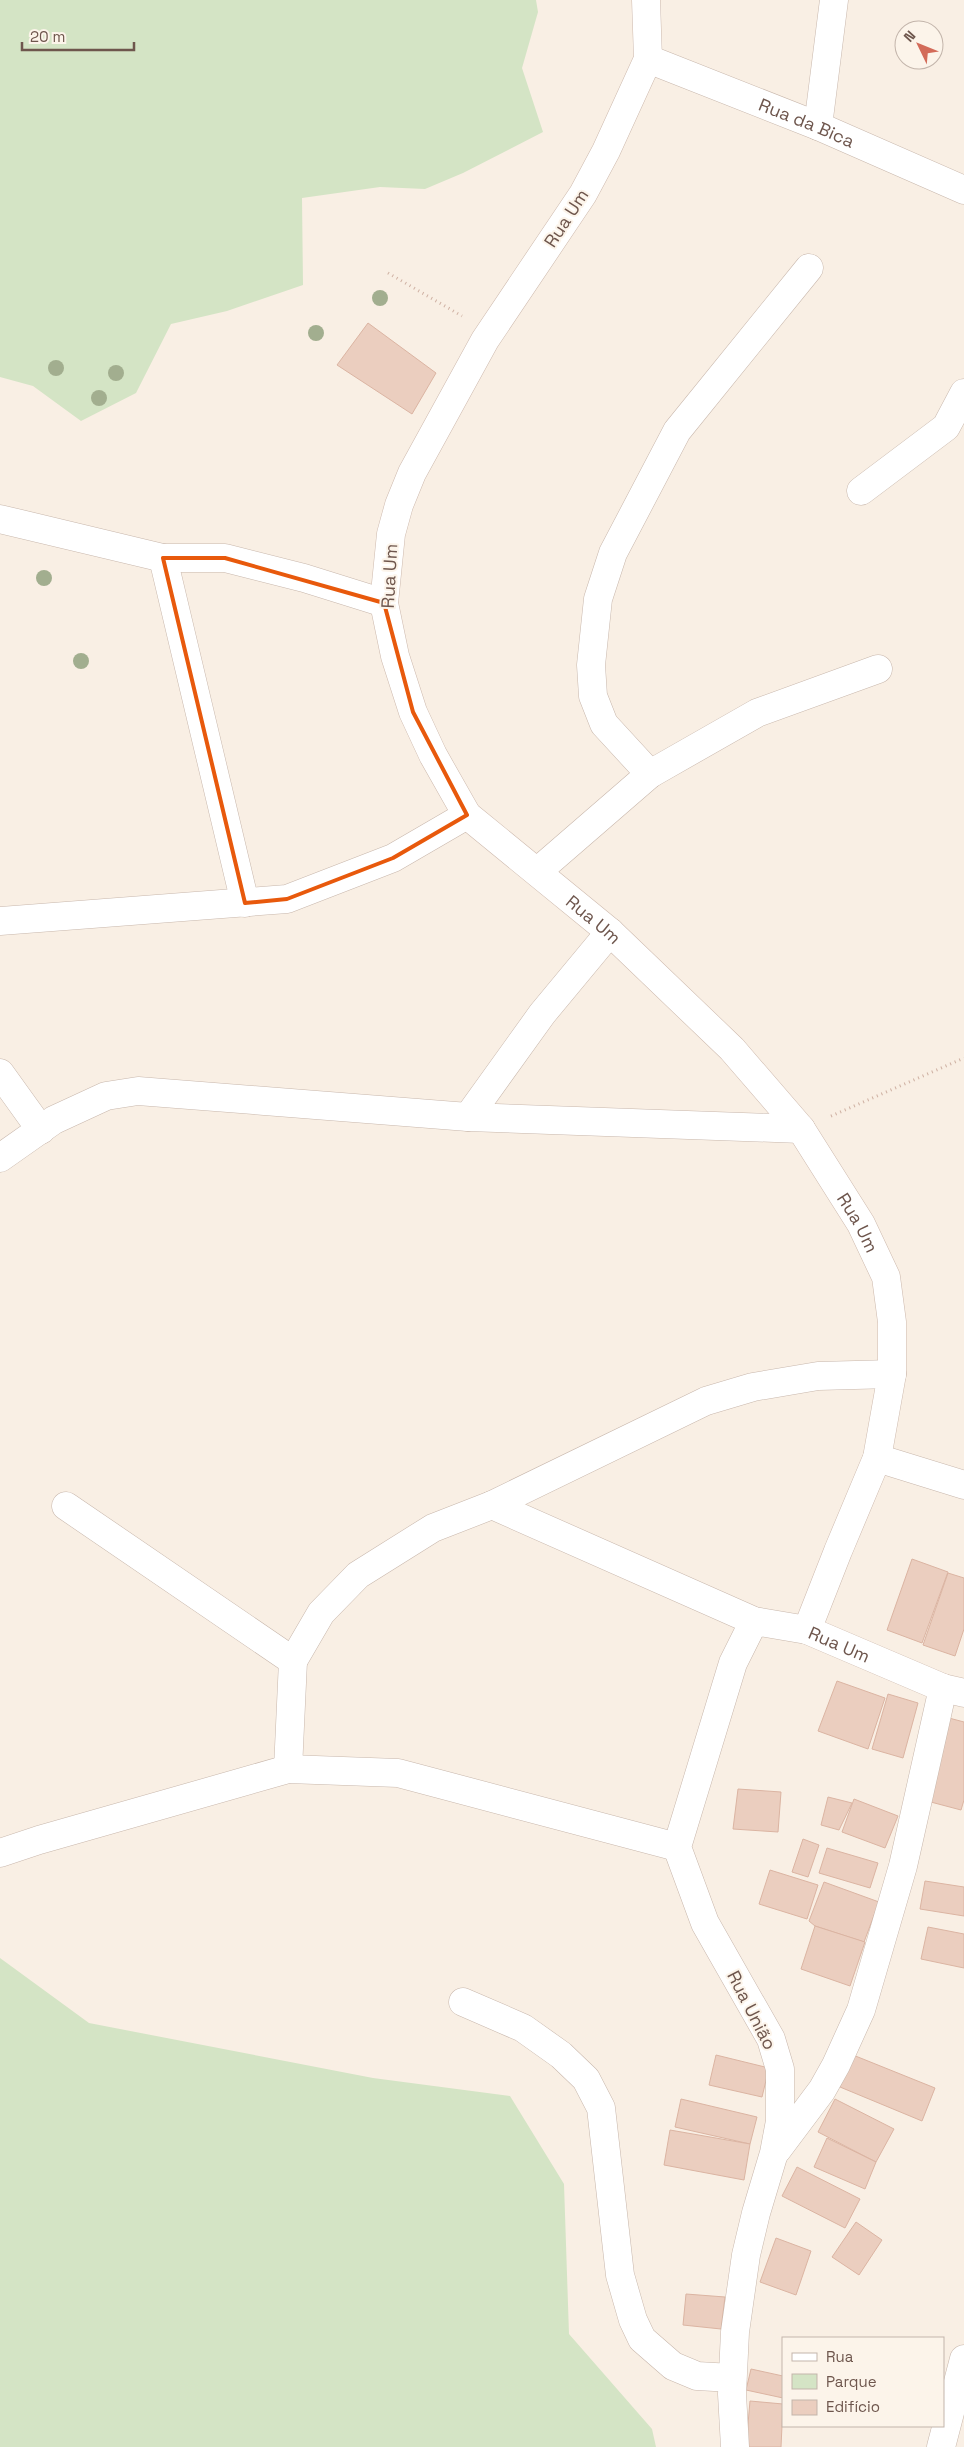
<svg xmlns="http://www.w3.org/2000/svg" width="964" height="2447" font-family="'Space Grotesk',sans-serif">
	<rect width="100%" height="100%" fill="#f9efe4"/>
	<g fill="#d4e4c5">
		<polygon points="0,0 536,0 538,12 522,68 543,132 463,173 425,189 380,187 302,198 303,285 227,311 171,324 136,393 81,421 33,386 0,377"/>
		<polygon points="0,1958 89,2023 373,2078 510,2096 564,2184 569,2334 652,2429 656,2447 0,2447"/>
	</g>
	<g fill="#ebcebf" stroke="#dbb4a2">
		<polygon points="368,323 436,373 412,414 337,365"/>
		<polygon points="912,1559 948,1572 922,1643 887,1630"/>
		<polygon points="948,1573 964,1578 964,1629 955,1656 923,1645"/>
		<polygon points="837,1681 885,1698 868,1749 818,1731"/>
		<polygon points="888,1694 918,1703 903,1758 872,1749"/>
		<polygon points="949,1718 964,1722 964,1800 961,1810 927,1801"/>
		<polygon points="738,1789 781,1792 778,1832 733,1829"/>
		<polygon points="828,1797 852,1803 839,1830 821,1825"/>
		<polygon points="854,1799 898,1816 885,1848 842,1832"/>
		<polygon points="803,1839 819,1845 808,1877 792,1872"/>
		<polygon points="827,1848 878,1863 870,1888 819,1873"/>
		<polygon points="770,1870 818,1885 807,1919 759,1904"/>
		<polygon points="925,1881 964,1887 964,1916 920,1909"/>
		<polygon points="824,1882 879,1902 864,1942 815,1926 809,1921"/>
		<polygon points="815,1926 865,1942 850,1986 801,1969"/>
		<polygon points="928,1927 964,1934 964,1968 921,1959"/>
		<polygon points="716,2055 769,2068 762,2097 709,2085"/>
		<polygon points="853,2055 935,2088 922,2121 840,2087"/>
		<polygon points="681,2099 757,2117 750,2144 675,2127"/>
		<polygon points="835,2099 894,2129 876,2162 818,2132"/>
		<polygon points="670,2130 750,2144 744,2180 664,2165"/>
		<polygon points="827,2138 876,2162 865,2189 814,2167"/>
		<polygon points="797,2167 860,2199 845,2228 782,2196"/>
		<polygon points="856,2222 882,2240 859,2275 832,2257"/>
		<polygon points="776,2238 811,2251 796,2295 760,2282"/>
		<polygon points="686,2294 725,2297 721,2329 683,2325"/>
		<polygon points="751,2369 783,2376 783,2398 746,2390"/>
		<polygon points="750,2401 783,2404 781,2447 746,2447"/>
	</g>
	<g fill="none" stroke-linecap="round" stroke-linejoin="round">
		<defs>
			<g id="street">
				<path id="s1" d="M648,59L818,126L964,190"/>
				<polyline points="818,126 834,0"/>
				<polyline points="861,491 946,427 964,393"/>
				<polyline points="0,519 163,558 225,558 304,578 384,603"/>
				<polyline points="163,558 245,903"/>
				<polyline points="650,774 604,724 593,696 591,665 598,599 613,553 677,431 809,268"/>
				<polyline points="538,871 650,774 757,713 878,669"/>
				<polyline points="0,921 287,899 393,858 467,815"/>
				<polyline points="0,1073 41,1130"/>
				<polyline points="468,1117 542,1014 610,932"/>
				<polyline points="0,1158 54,1120 106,1096 138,1091 468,1117 801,1129"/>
				<polyline points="877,1458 964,1485"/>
				<polyline points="492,1505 754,1621 807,1630"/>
				<polyline points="66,1506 293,1661 288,1769"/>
				<polyline points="293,1661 321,1613 358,1575 433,1528 492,1505 706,1401 753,1387 818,1376 892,1374"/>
				<polyline points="0,1853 39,1840 288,1769 398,1773 677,1847"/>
				<polyline points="463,2002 523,2028 561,2055 586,2079 601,2108 620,2275 633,2320 642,2339 673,2366 697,2376 732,2378"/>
				<polyline points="777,2150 822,2090 836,2065 861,2010 903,1866 943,1688"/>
				<polyline points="735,2447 732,2394 735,2332 746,2255 756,2213 774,2153 780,2121 780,2069 771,2039 705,1923 677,1847 733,1663 754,1621"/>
				<polyline points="941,2447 964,2359"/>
			</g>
			<g id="secondary">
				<path id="s2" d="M646,0L648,59L606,151L583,194L485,340L412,473L399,505L391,534L384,603L395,656L413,712L433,755L467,815L610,932L732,1049L801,1129L861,1224L886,1277L892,1322V1374L877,1458L838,1551L807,1630L943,1688L964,1693"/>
			</g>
		</defs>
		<use href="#street" stroke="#c8b7ac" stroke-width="29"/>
		<use href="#secondary" stroke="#cdb9ad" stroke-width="29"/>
		<g stroke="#cfb1a3" stroke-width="3" stroke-dasharray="1 4" stroke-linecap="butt">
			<polyline points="388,273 462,316"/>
			<polyline points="831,1116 964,1058"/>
		</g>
		<use href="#street" stroke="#fff" stroke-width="28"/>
		<use href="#secondary" stroke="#fff" stroke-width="28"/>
	</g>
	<g fill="#a2ae8f">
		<circle cx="380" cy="298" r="8"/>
		<circle cx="316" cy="333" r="8"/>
		<circle cx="56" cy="368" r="8"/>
		<circle cx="116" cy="373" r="8"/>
		<circle cx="99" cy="398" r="8"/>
		<circle cx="44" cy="578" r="8"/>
		<circle cx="81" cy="661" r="8"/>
	</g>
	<path fill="none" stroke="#e8590c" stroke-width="4" stroke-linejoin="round" d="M163,558H225L384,603L413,712L467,815L393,858L287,899L245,903Z"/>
	<g text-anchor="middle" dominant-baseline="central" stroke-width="4" stroke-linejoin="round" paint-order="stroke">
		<g font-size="18" fill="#6e564d" stroke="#fcf4ea">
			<text stroke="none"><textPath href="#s1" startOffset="171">Rua da Bica</textPath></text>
			<text transform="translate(566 218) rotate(-57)">Rua Um</text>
			<text transform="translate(389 576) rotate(-87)">Rua Um</text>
			<text stroke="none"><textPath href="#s2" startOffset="1064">Rua Um</textPath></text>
			<text stroke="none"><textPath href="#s2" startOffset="1469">Rua Um</textPath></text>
			<text stroke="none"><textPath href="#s2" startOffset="1934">Rua Um</textPath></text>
			<text transform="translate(752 2010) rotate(63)">Rua União</text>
		</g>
	</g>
	<rect x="782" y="2337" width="162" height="90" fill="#fcf4ea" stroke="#c3b5ab"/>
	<rect x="792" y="2353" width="25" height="8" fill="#ffffff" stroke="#c3b5ab"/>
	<text x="826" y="2362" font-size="15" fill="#6e564d">Rua</text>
	<rect x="792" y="2374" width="25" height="15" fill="#d4e4c5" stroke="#c3b5ab"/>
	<text x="826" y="2387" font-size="15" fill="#6e564d">Parque</text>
	<rect x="792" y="2400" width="25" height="15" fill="#ebcebf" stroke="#c3b5ab"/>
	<text x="826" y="2412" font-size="15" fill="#6e564d">Edifício</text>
	<g transform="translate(919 45) rotate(313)"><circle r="24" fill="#fcf4ea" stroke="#c3b5ab"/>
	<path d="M0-4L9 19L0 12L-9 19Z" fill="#d36b59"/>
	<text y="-8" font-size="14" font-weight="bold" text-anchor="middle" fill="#6e564d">N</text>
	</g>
	<path d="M22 42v8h112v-8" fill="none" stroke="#6e564d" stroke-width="2.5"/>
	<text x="30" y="42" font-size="15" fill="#6e564d" stroke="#fcf4ea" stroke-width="4" paint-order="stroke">20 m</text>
</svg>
